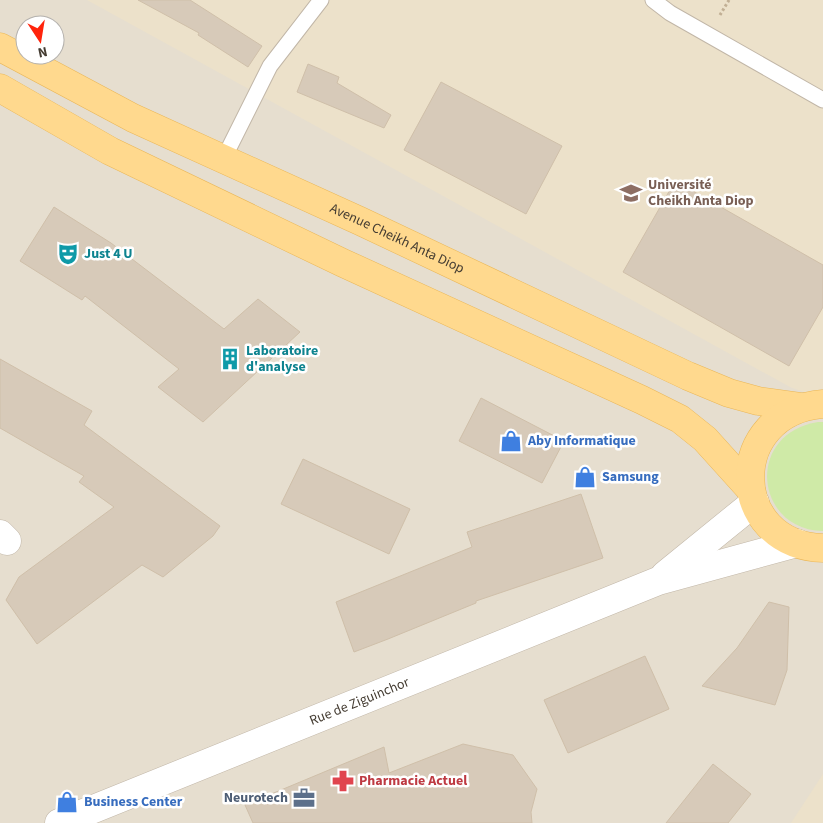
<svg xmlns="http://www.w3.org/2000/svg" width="823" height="823" font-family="'Source Sans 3',sans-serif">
<rect width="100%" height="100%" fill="#f2ece2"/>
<path fill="#e6decf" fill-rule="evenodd" d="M 0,0 L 823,0 L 823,823 L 0,823 ZM 25,25 L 55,25 L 55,55 L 25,55 Z"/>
<g fill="#ece1ca">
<polygon points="87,0 823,0 823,399 790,387"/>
<polygon points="823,774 823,823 791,823"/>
</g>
<path fill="#cfeaa7" d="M 818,422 L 823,422 L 823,531 C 755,530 744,434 818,422 Z"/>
<g fill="#d7cab9" stroke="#cfbfa9">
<polygon points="138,0 190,0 262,46 248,67 198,35 199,33"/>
<polygon points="308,64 339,77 337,83 391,115 384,128 297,92"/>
<polygon points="441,82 562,146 526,214 404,150"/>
<polygon points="675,181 823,265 823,307 789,366 623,272"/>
<polygon points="54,207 111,243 224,329 258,299 300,332 203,422 158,387 179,369 85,296 82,300 20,261"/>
<polygon points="0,359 92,411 84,425 220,526 213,536 163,577 142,565 37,644 6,600 19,577 114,507 79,482 84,476 0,428"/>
<polygon points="481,398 564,441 542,483 459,441"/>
<polygon points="303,459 410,509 389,554 281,504"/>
<polygon points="581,494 603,558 476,601 476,603 388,639 354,652 336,602 472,547 467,532"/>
<polygon points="769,602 789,607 787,670 775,705 702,686 737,648"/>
<polygon points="645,656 669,709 568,753 544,700"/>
<polygon points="463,744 513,755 537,789 531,812 532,823 253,823 245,805 384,747 389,773"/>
<polygon points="713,764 751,794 728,823 666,823"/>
</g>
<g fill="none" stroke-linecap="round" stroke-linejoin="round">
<g stroke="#c1b6a7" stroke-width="17">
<g id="service">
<polyline points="653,0 670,13 823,100"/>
<polyline points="223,160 270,66 321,0"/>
</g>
</g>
<g stroke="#c1b6a7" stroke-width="29">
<g id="minor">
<polyline points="0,534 7,541"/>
<polyline points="665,575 755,502"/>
<path id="s1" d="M 59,823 L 658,581 L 797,543"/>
</g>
</g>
<g stroke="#eab758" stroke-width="29">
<g id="primary">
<path id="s2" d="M 0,47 L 133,118 L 360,221 L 688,376 L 729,393 L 758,401 L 802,407"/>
<polyline points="0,88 110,151 343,263 642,400 680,419 705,439 751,490"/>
<path d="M 823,404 C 725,412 727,545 823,548"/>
</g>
</g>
<polyline stroke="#c1af94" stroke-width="3" stroke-dasharray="2.5 2.5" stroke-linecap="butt" points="720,15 729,0"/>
<use href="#service" stroke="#fff" stroke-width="15"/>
<use href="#minor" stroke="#fff" stroke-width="28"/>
<use href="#primary" stroke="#ffd98e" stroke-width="28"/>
</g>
<defs>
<g id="university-bare" transform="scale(1.725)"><path d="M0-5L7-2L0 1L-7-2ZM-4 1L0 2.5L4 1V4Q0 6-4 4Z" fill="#8d6e63" stroke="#fff" stroke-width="2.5" paint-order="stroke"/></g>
<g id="theatre-bare" transform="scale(1.725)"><path d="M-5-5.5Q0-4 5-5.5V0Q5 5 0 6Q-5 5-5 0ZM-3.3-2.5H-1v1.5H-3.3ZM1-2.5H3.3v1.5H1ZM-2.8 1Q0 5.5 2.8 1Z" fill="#0f9aa8" stroke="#fff" stroke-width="2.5" paint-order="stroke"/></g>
<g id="building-bare" transform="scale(1.725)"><path d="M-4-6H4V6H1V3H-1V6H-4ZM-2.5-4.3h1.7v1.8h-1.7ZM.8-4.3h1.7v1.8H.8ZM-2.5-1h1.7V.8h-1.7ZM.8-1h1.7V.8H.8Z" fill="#0f9aa8" stroke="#fff" stroke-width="2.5" paint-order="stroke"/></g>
<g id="shop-bare" transform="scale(1.725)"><path d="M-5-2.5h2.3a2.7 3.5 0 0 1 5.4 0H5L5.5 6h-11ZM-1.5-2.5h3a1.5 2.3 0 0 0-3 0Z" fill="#3f7fe0" stroke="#fff" stroke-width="2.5" paint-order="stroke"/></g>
<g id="pharmacy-bare" transform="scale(1.725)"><path d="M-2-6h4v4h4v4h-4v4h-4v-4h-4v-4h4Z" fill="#e0444e" stroke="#fff" stroke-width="2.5" paint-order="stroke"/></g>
<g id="office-bare" transform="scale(1.725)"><path d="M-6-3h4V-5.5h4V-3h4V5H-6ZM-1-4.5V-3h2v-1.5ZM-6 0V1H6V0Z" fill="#5c6f8a" stroke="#fff" stroke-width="2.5" paint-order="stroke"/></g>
</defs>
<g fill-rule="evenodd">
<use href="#university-bare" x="631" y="193"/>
<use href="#theatre-bare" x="68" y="254"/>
<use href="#building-bare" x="230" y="359"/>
<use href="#shop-bare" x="511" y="441"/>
<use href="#shop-bare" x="585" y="477"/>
<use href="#pharmacy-bare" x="343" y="781"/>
<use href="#office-bare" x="304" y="798"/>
<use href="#shop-bare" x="67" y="802"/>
</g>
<g text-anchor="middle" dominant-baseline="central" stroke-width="5" stroke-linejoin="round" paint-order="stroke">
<g font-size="14" font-weight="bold" fill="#785e54" stroke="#fff" text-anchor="start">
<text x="648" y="185">Université<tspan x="648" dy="16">Cheikh Anta Diop</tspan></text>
</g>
<g font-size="14" fill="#443c32" stroke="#fff">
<text stroke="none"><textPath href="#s2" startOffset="441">Avenue Cheikh Anta Diop</textPath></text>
<text stroke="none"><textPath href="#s1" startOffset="324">Rue de Ziguinchor</textPath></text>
</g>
<g font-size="14" font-weight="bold" fill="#0d838f" stroke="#fff" text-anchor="start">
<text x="84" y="254">Just 4 U</text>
<text x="246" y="351">Laboratoire<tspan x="246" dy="16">d'analyse</tspan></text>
</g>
<g font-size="14" font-weight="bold" fill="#366cbe" stroke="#fff" text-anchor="start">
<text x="528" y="441">Aby Informatique</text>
<text x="602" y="477">Samsung</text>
<text x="84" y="802">Business Center</text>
</g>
<g font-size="14" font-weight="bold" fill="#be3a42" stroke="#fff" text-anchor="start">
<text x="359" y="781">Pharmacie Actuel</text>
</g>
<g font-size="14" font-weight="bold" fill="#4e5e75" stroke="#fff" text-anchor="end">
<text x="288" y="798">Neurotech</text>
</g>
</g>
<g transform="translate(40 40) rotate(168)"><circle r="24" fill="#ffffff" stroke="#b4b1ad"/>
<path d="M0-4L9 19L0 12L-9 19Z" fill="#ff240c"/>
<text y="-8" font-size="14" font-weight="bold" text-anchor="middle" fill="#443c32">N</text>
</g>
</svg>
